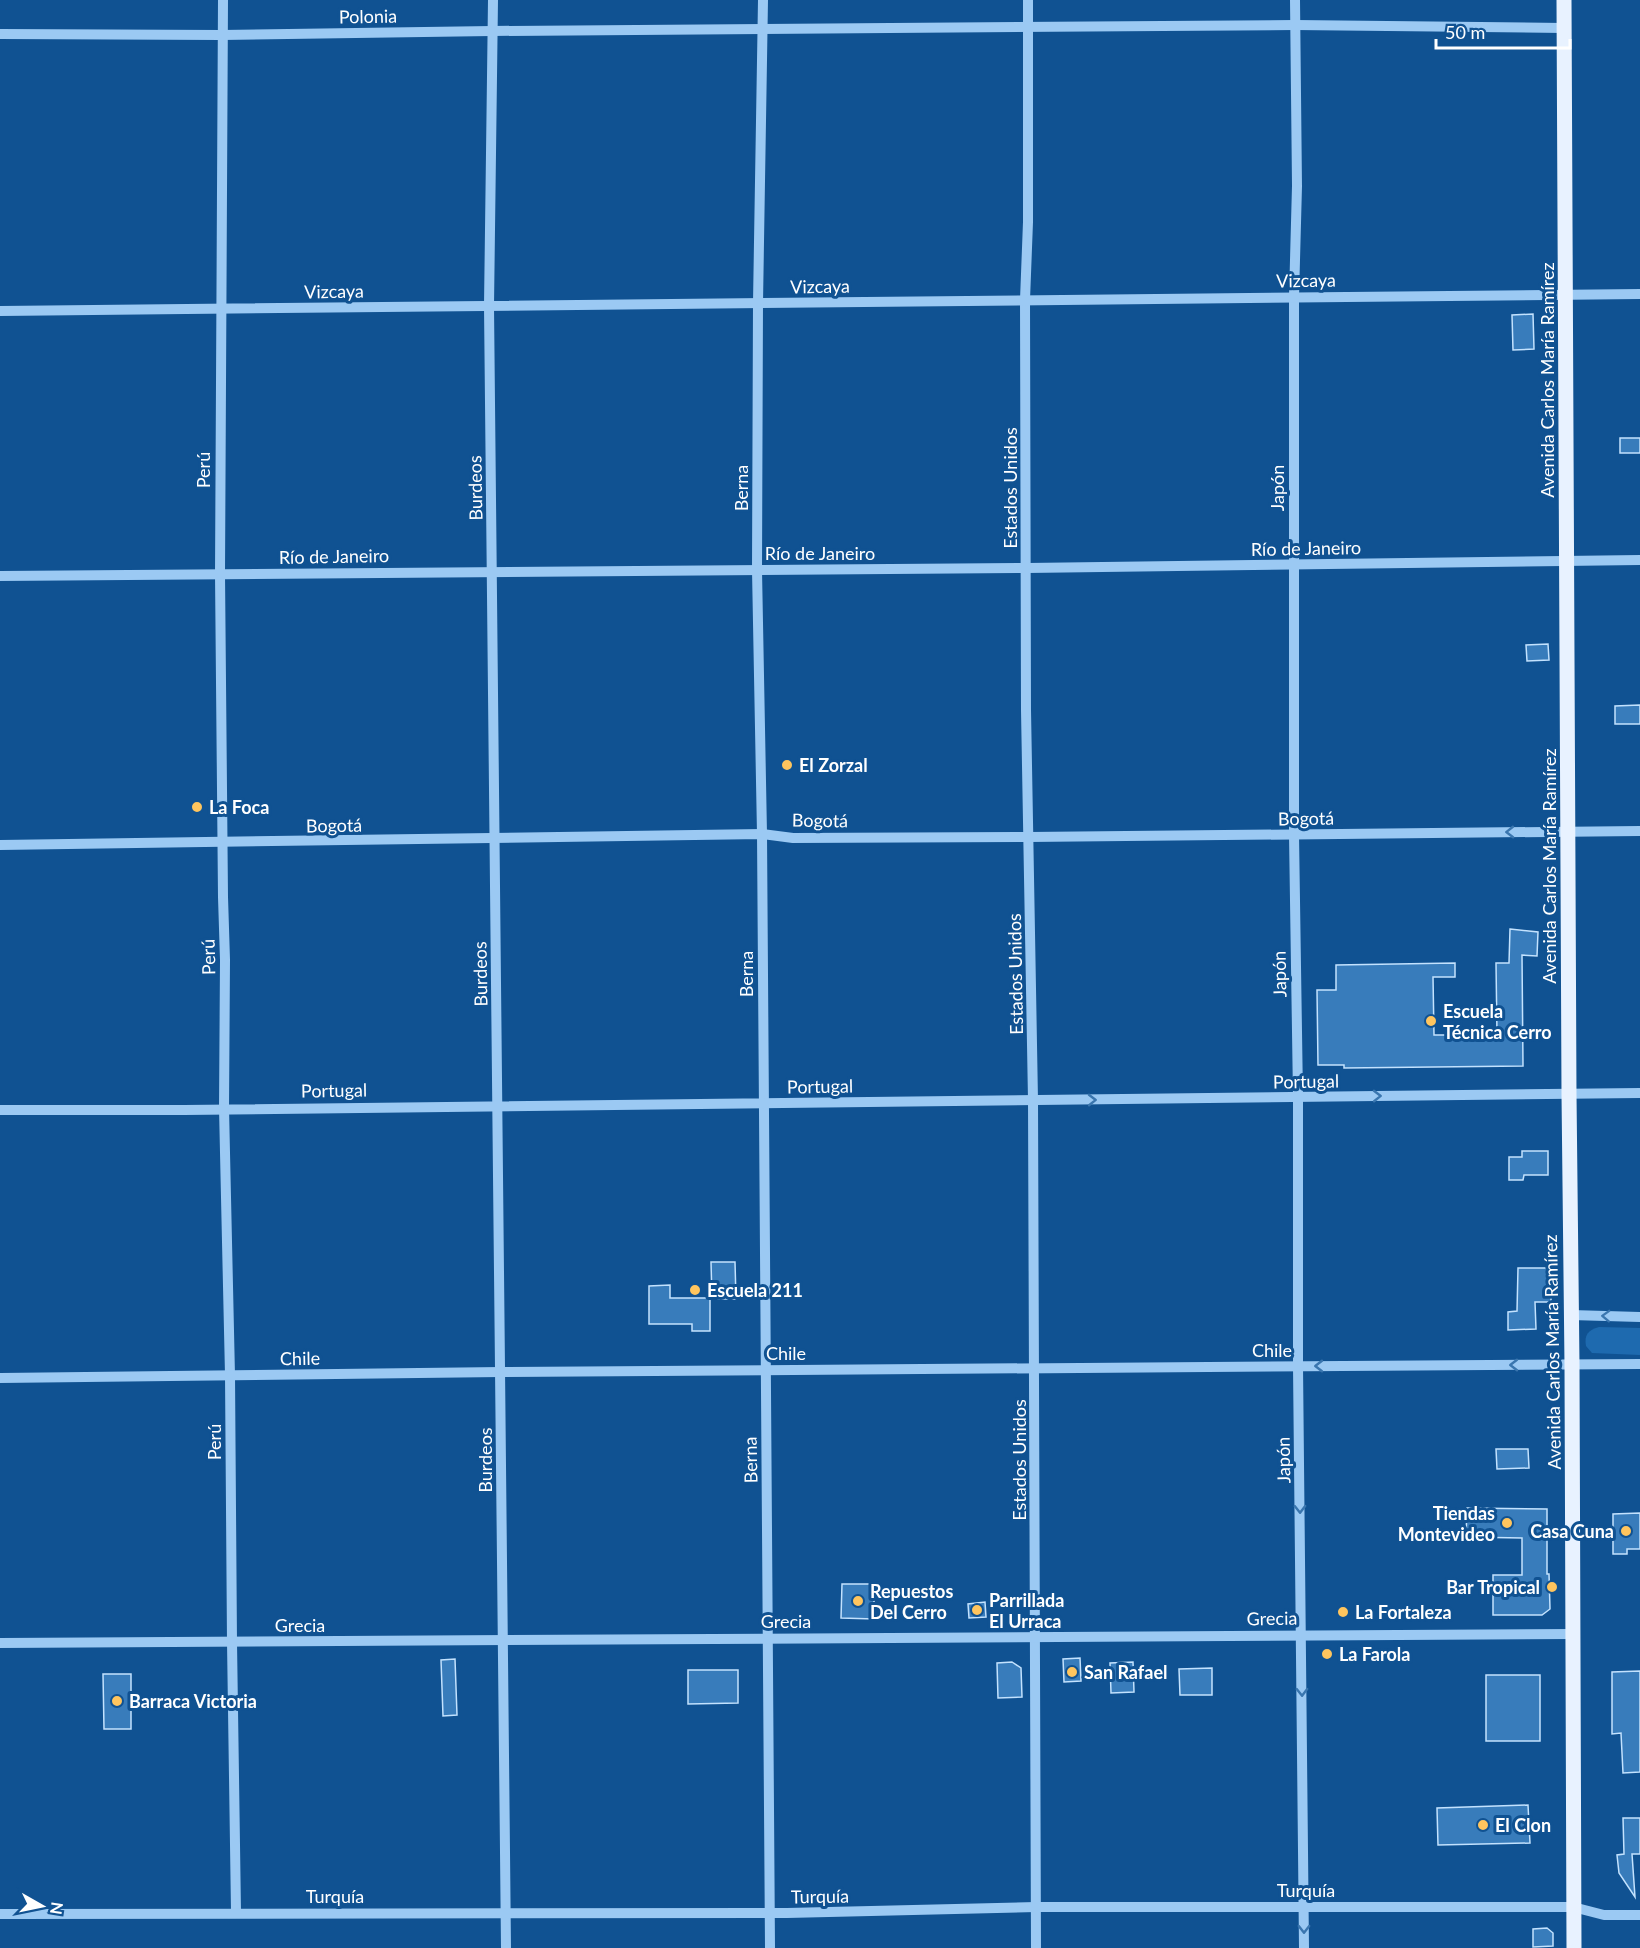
<svg xmlns="http://www.w3.org/2000/svg" width="1640" height="1948" font-family="Lato,sans-serif">
<rect width="100%" height="100%" fill="#105292"/>
<path fill="#1e6aaf" d="M 1599,1327 L 1640,1328 L 1640,1355 L 1592,1353 L 1586,1346 C 1584,1335 1588,1330 1599,1327 Z"/>
<g fill="#387cbb" stroke="#c3e2fe" stroke-width="1.5">
<polygon points="1533,314 1534,349 1513,350 1512,315"/>
<rect x="1620" y="438" width="20" height="15"/>
<polygon points="1548,644 1549,660 1527,661 1526,645"/>
<polygon points="1640,705 1640,724 1615,724 1615,706"/>
<polygon points="1510,929 1538,932 1537,956 1522,955 1523,1066 1344,1068 1344,1065 1318,1065 1317,990 1336,990 1336,965 1455,963 1455,977 1433,977 1434,1035 1497,1035 1496,963 1509,963"/>
<polygon points="1522,1151 1548,1151 1548,1175 1524,1175 1523,1180 1509,1180 1509,1157 1522,1157"/>
<polygon points="711,1262 735,1262 736,1299 712,1299"/>
<polygon points="1518,1268 1551,1268 1551,1302 1535,1302 1536,1329 1508,1330 1508,1312 1517,1311"/>
<polygon points="670,1285 670,1298 710,1298 710,1331 692,1331 692,1324 649,1324 649,1286"/>
<polygon points="1496,1449 1528,1449 1529,1468 1497,1469"/>
<polygon points="1467,1508 1547,1509 1547,1574 1549,1574 1550,1609 1542,1615 1493,1615 1493,1575 1522,1575 1522,1538 1466,1537"/>
<polygon points="1640,1513 1640,1549 1627,1549 1627,1554 1613,1554 1613,1514"/>
<polygon points="842,1584 874,1584 874,1619 841,1618"/>
<polygon points="985,1602 986,1617 969,1618 968,1604"/>
<polygon points="1080,1658 1081,1681 1064,1682 1063,1659"/>
<polygon points="455,1659 457,1715 443,1716 441,1660"/>
<polygon points="1012,1662 1021,1668 1022,1697 998,1698 997,1663"/>
<polygon points="1133,1662 1134,1692 1111,1693 1110,1663"/>
<polygon points="1212,1668 1212,1695 1180,1695 1179,1669"/>
<polygon points="688,1670 738,1670 738,1703 688,1704"/>
<polygon points="1640,1671 1640,1772 1623,1773 1621,1733 1612,1734 1612,1672"/>
<polygon points="103,1674 131,1674 131,1729 104,1729"/>
<rect x="1486" y="1675" width="54" height="66"/>
<polygon points="1528,1805 1530,1843 1438,1845 1437,1808"/>
<polygon points="1623,1818 1640,1818 1640,1854 1632,1854 1635,1897 1619,1873 1617,1855 1624,1854"/>
<polygon points="1547,1928 1553,1933 1553,1946 1533,1947 1533,1929"/>
</g>
<g fill="none" stroke-linecap="round" stroke-linejoin="round">
<g stroke="#9bc9f3" stroke-width="10">
<polyline points="223,0 220,574 223,897 225,960 224,1108 230,1375 232,1642 236,1912"/>
<polyline points="493,0 489,306 506,1948"/>
<polyline points="763,0 758,303 757,570 762,834 770,1948"/>
<polyline points="1028,0 1028,222 1025,300 1026,710 1033,1100 1036,1948"/>
<polyline points="1295,0 1297,186 1294,297 1294,835 1298,1097 1298,1366 1304,1948"/>
<polyline points="0,34 222,35 492,31 1295,25 1564,28"/>
<polyline points="0,311 1640,294"/>
<polyline points="0,576 1027,568 1640,560"/>
<polyline points="0,845 762,834 793,838 1029,837 1640,831"/>
<polyline points="0,1110 184,1110 1640,1093"/>
<polyline points="1571,1315 1640,1317"/>
<polyline points="0,1378 501,1372 1640,1364"/>
<polyline points="0,1643 1573,1634"/>
<polyline points="0,1914 787,1913 1036,1907 1573,1907 1604,1915 1640,1915"/>
</g>
<polyline stroke="#e8f2ff" stroke-width="15" points="1564,0 1569,1094 1572,1365 1574,1948"/>
</g>
<defs><path id="oneway-chevron" d="M-2-3.5L2.5 0L-2 3.5" fill="none" stroke-width="1.6" stroke-linecap="round" stroke-linejoin="round" transform="scale(1.5)"/></defs>
<g stroke="#3a76af">
<use href="#oneway-chevron" transform="translate(1510 832) rotate(179)"/>
<use href="#oneway-chevron" transform="translate(1377 1096) rotate(-1)"/>
<use href="#oneway-chevron" transform="translate(1092 1100) rotate(-1)"/>
<use href="#oneway-chevron" transform="translate(1606 1316) rotate(-178)"/>
<use href="#oneway-chevron" transform="translate(1514 1365) rotate(180)"/>
<use href="#oneway-chevron" transform="translate(1319 1366) rotate(180)"/>
<use href="#oneway-chevron" transform="translate(1300 1509) rotate(89)"/>
<use href="#oneway-chevron" transform="translate(1302 1692) rotate(89)"/>
<use href="#oneway-chevron" transform="translate(1304 1929) rotate(90)"/>
</g>
<g fill="#ffc55e" stroke="#105292" stroke-width="2">
<circle cx="787" cy="765" r="6"/>
<circle cx="197" cy="807" r="6"/>
<circle cx="1431" cy="1021" r="6"/>
<circle cx="695" cy="1290" r="6"/>
<circle cx="1507" cy="1523" r="6"/>
<circle cx="1626" cy="1531" r="6"/>
<circle cx="1552" cy="1587" r="6"/>
<circle cx="858" cy="1601" r="6"/>
<circle cx="977" cy="1610" r="6"/>
<circle cx="1343" cy="1612" r="6"/>
<circle cx="1327" cy="1654" r="6"/>
<circle cx="1072" cy="1672" r="6"/>
<circle cx="117" cy="1701" r="6"/>
<circle cx="1483" cy="1825" r="6"/>
</g>
<g text-anchor="middle" dominant-baseline="central" stroke-width="6" stroke-linejoin="round" paint-order="stroke">
<g font-size="18" fill="#fff" stroke="#105292">
<text transform="translate(368 16) rotate(-1)">Polonia</text>
<text transform="translate(1306 280) rotate(-1)">Vizcaya</text>
<text transform="translate(820 286) rotate(-1)">Vizcaya</text>
<text transform="translate(334 291) rotate(-1)">Vizcaya</text>
<text transform="translate(1547 380) rotate(-90)">Avenida Carlos María Ramírez</text>
<text transform="translate(203 470) rotate(-90)">Perú</text>
<text transform="translate(475 488) rotate(-91)">Burdeos</text>
<text transform="translate(741 488) rotate(-90)">Berna</text>
<text transform="translate(1010 488) rotate(-90)">Estados Unidos</text>
<text transform="translate(1277 488) rotate(-90)">Japón</text>
<text transform="translate(1306 548) rotate(-1)">Río de Janeiro</text>
<text x="820" y="553">Río de Janeiro</text>
<text transform="translate(334 556) rotate(-1)">Río de Janeiro</text>
<text transform="translate(1306 818) rotate(-1)">Bogotá</text>
<text transform="translate(820 820) rotate(1)">Bogotá</text>
<text transform="translate(334 825) rotate(-1)">Bogotá</text>
<text transform="translate(1549 866) rotate(-90)">Avenida Carlos María Ramírez</text>
<text transform="translate(208 957) rotate(-91)">Perú</text>
<text transform="translate(480 974) rotate(-91)">Burdeos</text>
<text transform="translate(746 974) rotate(-90)">Berna</text>
<text transform="translate(1015 974) rotate(-91)">Estados Unidos</text>
<text transform="translate(1279 974) rotate(-91)">Japón</text>
<text transform="translate(1306 1081) rotate(-1)">Portugal</text>
<text transform="translate(820 1086) rotate(-1)">Portugal</text>
<text transform="translate(334 1090) rotate(-1)">Portugal</text>
<text x="1272" y="1350">Chile</text>
<text transform="translate(1552 1352) rotate(-91)">Avenida Carlos María Ramírez</text>
<text x="786" y="1353">Chile</text>
<text transform="translate(300 1358) rotate(-1)">Chile</text>
<text transform="translate(214 1442) rotate(-90)">Perú</text>
<text transform="translate(485 1460) rotate(-90)">Burdeos</text>
<text transform="translate(750 1460) rotate(-91)">Berna</text>
<text transform="translate(1019 1460) rotate(-90)">Estados Unidos</text>
<text transform="translate(1283 1460) rotate(-91)">Japón</text>
<text transform="translate(1272 1618) rotate(-1)">Grecia</text>
<text x="786" y="1621">Grecia</text>
<text x="300" y="1625">Grecia</text>
<text x="1306" y="1890">Turquía</text>
<text x="335" y="1896">Turquía</text>
<text transform="translate(820 1896) rotate(-1)">Turquía</text>
</g>
<g font-size="18" font-weight="bold" fill="#fff" stroke="#105292" text-anchor="start">
<text x="799" y="765">El Zorzal</text>
<text x="209" y="807">La Foca</text>
<text x="1443" y="1011">Escuela<tspan x="1443" dy="21">Técnica Cerro</tspan></text>
<text x="707" y="1290">Escuela 211</text>
<text x="1495" y="1513" text-anchor="end">Tiendas<tspan x="1495" dy="21">Montevideo</tspan></text>
<text x="1614" y="1531" text-anchor="end">Casa Cuna</text>
<text x="1540" y="1587" text-anchor="end">Bar Tropical</text>
<text x="870" y="1591">Repuestos<tspan x="870" dy="21">Del Cerro</tspan></text>
<text x="989" y="1600">Parrillada<tspan x="989" dy="21">El Urraca</tspan></text>
<text x="1355" y="1612">La Fortaleza</text>
<text x="1339" y="1654">La Farola</text>
<text x="1084" y="1672">San Rafael</text>
<text x="129" y="1701">Barraca Victoria</text>
<text x="1495" y="1825">El Clon</text>
</g>
</g>
<g transform="translate(42 1906) rotate(99)" stroke="#105292" stroke-width="4.5" paint-order="stroke">
<path d="M0-4.5L10 22L0 15L-10 22Z" fill="#ffffff"/>
<text y="-9" font-size="16" font-weight="bold" text-anchor="middle" fill="#ffffff">N</text>
</g>
<path d="M1436 39v9h134v-9" fill="none" stroke="#ffffff" stroke-width="3"/>
<text x="1445" y="39" font-size="18" fill="#ffffff" stroke="#105292" stroke-width="4.5" paint-order="stroke">50 m</text>
</svg>
